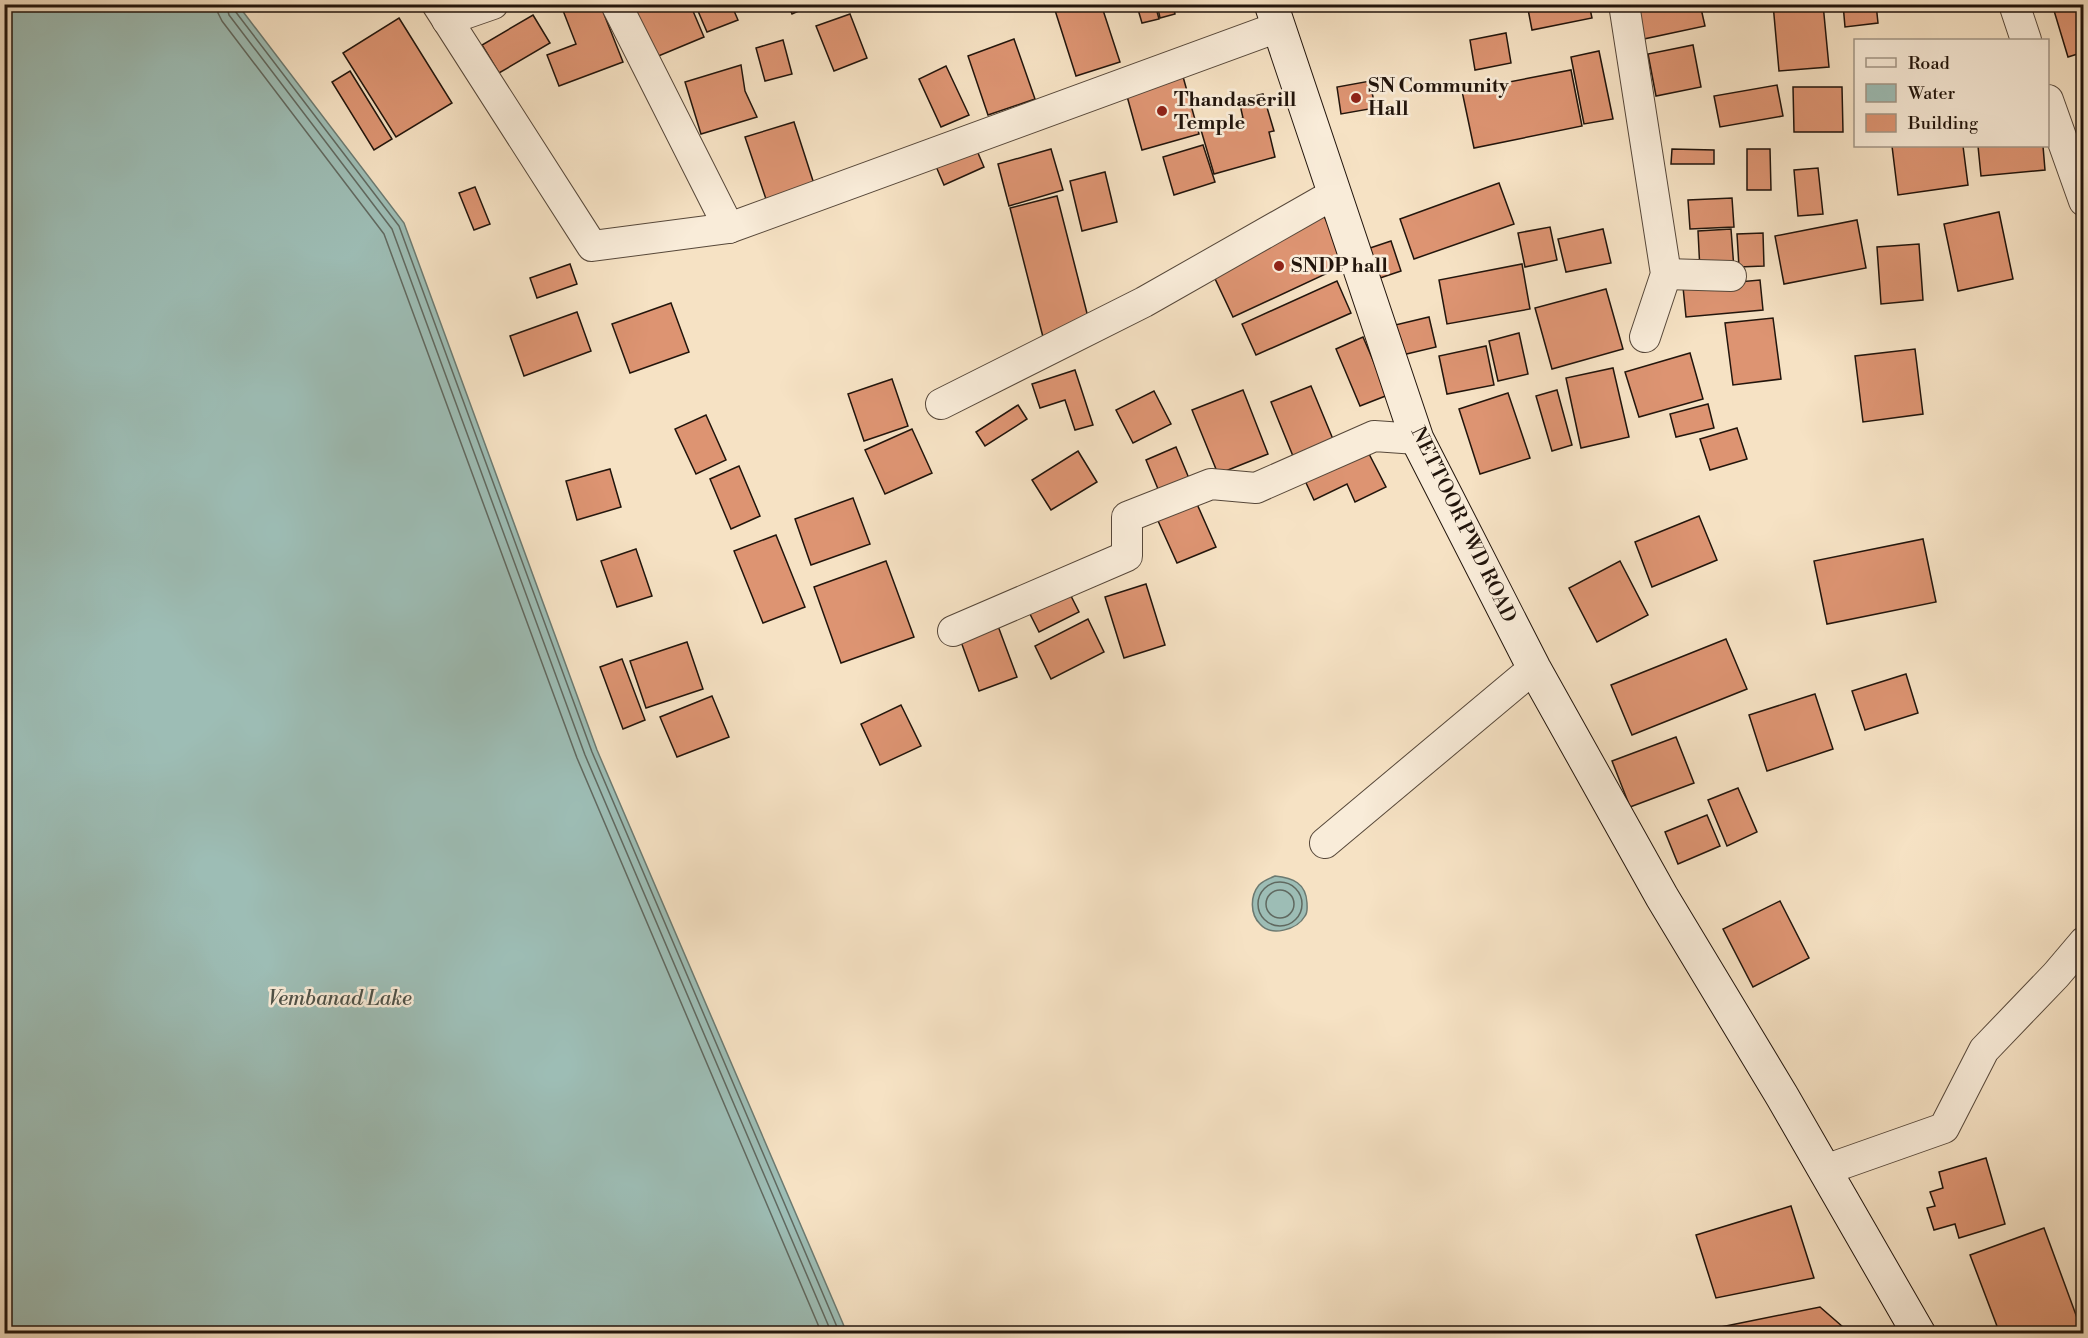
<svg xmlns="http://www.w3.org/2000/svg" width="2088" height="1338" font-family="'Libre Bodoni',serif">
<rect width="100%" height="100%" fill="#f6e2c4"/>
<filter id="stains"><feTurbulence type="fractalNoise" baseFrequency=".00333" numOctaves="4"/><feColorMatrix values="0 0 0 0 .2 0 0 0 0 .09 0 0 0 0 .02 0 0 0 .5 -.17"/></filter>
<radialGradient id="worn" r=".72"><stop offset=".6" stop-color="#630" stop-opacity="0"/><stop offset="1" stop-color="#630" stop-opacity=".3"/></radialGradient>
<g fill="#9dbdb5" stroke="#6c7a71" stroke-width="1.5">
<polygon points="5,4 238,5 404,223 597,750 847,1333 5,1333"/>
<path d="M 1275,876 C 1293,878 1306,883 1307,903 C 1307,908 1308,912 1305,916 C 1297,930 1271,937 1260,924 C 1250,914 1250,896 1259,885 C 1263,881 1270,878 1275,876 Z"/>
</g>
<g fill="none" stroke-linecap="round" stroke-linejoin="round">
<g stroke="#606960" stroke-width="1.5">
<polyline points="217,4 218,13 222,21 384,234 577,758 822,1334"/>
<polyline points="226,4 229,15 392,229 585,755 832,1334"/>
<polyline points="234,4 235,11 399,226 592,752 840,1334"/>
<circle cx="1280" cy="904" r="22"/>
<circle cx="1280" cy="904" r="14"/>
</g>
</g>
<g fill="#dd9472" stroke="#22150c" stroke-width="1.5">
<polygon points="571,4 600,4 623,62 559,86 547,55 576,44 562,8"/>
<polygon points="633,4 690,4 704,37 656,57"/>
<polygon points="695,4 731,4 738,20 707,32"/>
<polygon points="788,4 814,4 792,14"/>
<polygon points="1053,4 1101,4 1120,62 1076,76"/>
<polygon points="1141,4 1155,4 1159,19 1142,23 1137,6"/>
<polygon points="1157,4 1173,4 1175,14 1160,18"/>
<polygon points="1527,4 1589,4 1592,18 1532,30"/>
<polygon points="1631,4 1700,4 1705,26 1639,40"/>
<polygon points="1773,4 1823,4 1829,67 1779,71"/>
<polygon points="1843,4 1876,4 1878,23 1845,27"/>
<polygon points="2052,4 2084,4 2084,52 2068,57"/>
<polygon points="850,14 867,58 834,71 816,26"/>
<polygon points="533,15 550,43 499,73 482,45"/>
<polygon points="399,18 452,103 396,137 343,53"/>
<polygon points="1506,33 1511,63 1475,70 1470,40"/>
<polygon points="1014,39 1035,99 988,115 968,56"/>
<polygon points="783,40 792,74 765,81 756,48"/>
<polygon points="1693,45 1701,87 1656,96 1648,54"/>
<polygon points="1599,51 1613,119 1584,124 1571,57"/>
<polygon points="741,65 745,91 757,117 701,134 685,82"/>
<polygon points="946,66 969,115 941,127 919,79"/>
<polygon points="1571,70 1582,126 1474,148 1462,91"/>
<polygon points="350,71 392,139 374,150 332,82"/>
<polygon points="1182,73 1199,134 1142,150 1125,89"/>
<polygon points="1370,81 1375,108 1341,114 1337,87"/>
<polygon points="1777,85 1783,116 1720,127 1714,96"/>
<polygon points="1793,87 1842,87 1843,132 1794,132"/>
<polygon points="1263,94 1274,131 1269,132 1275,157 1214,174 1201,130 1243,118 1239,100"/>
<polygon points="794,122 815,187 767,202 745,137"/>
<polygon points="2084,126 2084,149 2077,128"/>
<polygon points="1203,145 1215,182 1174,195 1163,157"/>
<polygon points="975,146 984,167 944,185 935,164"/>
<polygon points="1892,146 1963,146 1968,185 1898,195"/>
<polygon points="1978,146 2043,146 2045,170 1981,176"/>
<polygon points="1051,149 1063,190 1009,206 998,164"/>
<polygon points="1672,149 1714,150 1714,164 1671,164"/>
<polygon points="1747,149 1770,149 1771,190 1747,190"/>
<polygon points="1818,168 1823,214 1798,216 1794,170"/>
<polygon points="1105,172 1117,222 1082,231 1070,181"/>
<polygon points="1499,183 1514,224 1414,259 1400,219"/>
<polygon points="475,187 490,224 474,230 459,193"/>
<polygon points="1057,196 1090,325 1043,337 1010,208"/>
<polygon points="1732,198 1734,227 1690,229 1688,200"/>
<polygon points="1999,212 2013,279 1958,291 1944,224"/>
<polygon points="1324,216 1347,264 1233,317 1210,268"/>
<polygon points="1857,220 1866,268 1784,284 1775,236"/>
<polygon points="1550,227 1557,260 1525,267 1518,233"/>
<polygon points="1603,229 1611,263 1566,272 1558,239"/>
<polygon points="1731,229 1734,269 1700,271 1698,231"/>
<polygon points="1763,233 1764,266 1739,267 1737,234"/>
<polygon points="1391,241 1401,271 1380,278 1370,248"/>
<polygon points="1919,244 1923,300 1881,304 1877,247"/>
<polygon points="570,264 577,284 537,298 530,278"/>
<polygon points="1522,264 1530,309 1447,324 1439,280"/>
<polygon points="1760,280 1763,310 1686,317 1683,287"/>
<polygon points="1337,281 1351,313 1256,355 1242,324"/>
<polygon points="1606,289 1623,349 1552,369 1535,308"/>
<polygon points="671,303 689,352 630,373 612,324"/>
<polygon points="577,312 591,351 524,376 510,336"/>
<polygon points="1429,317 1436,347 1398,356 1391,326"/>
<polygon points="1773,318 1781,379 1733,385 1725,323"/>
<polygon points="1519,333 1528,374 1498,381 1489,341"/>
<polygon points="1363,337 1388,395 1360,406 1336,349"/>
<polygon points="1486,346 1494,385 1447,394 1439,356"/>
<polygon points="1915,349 1923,414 1863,422 1855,356"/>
<polygon points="1690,353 1703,399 1639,417 1625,372"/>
<polygon points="1613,368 1629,437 1581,448 1566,378"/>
<polygon points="1075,370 1093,425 1075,430 1065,400 1040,408 1032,384"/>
<polygon points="892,379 908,426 864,441 848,394"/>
<polygon points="1311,386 1335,444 1295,461 1271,402"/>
<polygon points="1243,390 1268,454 1218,474 1192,410"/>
<polygon points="1557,390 1572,445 1552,451 1536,396"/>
<polygon points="1154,391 1171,424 1133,443 1116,410"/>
<polygon points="1508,393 1530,458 1480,474 1459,409"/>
<polygon points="1708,404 1714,428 1676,437 1670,414"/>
<polygon points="1018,405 1027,419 985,446 976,432"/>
<polygon points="706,415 726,460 696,474 675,429"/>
<polygon points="1737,428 1747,459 1710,470 1700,439"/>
<polygon points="912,429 932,473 885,494 865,450"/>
<polygon points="1176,447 1193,488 1163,501 1146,460"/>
<polygon points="1367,450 1386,487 1355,502 1347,484 1314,500 1301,472"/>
<polygon points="1078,451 1097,482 1051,510 1032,480"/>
<polygon points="739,466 760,516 731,529 710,479"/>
<polygon points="610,469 621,507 577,520 566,481"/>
<polygon points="1193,495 1216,547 1177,563 1154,512"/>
<polygon points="853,498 870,544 811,565 795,519"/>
<polygon points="1699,516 1717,560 1652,587 1635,542"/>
<polygon points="776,535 805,607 763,623 734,551"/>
<polygon points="1923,539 1936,602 1827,624 1814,561"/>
<polygon points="636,549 652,596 617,607 601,561"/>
<polygon points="886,561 914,637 841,663 814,587"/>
<polygon points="1620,561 1648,615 1597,642 1569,588"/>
<polygon points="1146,584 1165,645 1124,658 1105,597"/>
<polygon points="1066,586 1079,612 1039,632 1026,606"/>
<polygon points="1088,619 1104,652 1051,679 1035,646"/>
<polygon points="998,626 1017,677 979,691 960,639"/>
<polygon points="1726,639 1747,689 1632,735 1611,685"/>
<polygon points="687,642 703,689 646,708 630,661"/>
<polygon points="622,659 645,720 623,729 600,667"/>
<polygon points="1906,674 1918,713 1865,730 1852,691"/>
<polygon points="1815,694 1833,749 1767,771 1749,715"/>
<polygon points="712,696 729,737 677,757 660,717"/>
<polygon points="901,705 921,746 880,765 861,724"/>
<polygon points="1676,737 1694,783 1630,807 1612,761"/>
<polygon points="1738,788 1757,832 1727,846 1708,800"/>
<polygon points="1707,815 1720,846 1678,864 1665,832"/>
<polygon points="1780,901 1809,958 1753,987 1723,929"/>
<polygon points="2084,1072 2084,1097 2083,1097 2077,1074"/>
<polygon points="1986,1158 2005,1224 1959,1238 1955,1224 1934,1230 1927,1208 1935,1206 1930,1192 1943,1188 1939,1172"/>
<polygon points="1791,1206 1814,1278 1716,1298 1696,1235"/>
<polygon points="2044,1228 2083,1334 2000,1334 1970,1255"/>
<polygon points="1820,1307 1851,1334 1700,1334 1711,1329"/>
</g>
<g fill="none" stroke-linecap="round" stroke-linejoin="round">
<g stroke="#57483a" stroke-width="32">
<g id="street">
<polyline points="437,4 592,246 729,228 1278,27"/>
<polyline points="616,4 729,228"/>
<polyline points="1624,4 1666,274 1645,337"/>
<polyline points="2014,4 2026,40"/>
<polyline points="447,20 493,4"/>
<polyline points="2048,100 2084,201"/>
<polyline points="1666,274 1731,276"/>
<polyline points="941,404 1144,302 1334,194"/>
<polyline points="953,631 1127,556 1127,517 1211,484 1256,488 1374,436 1417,439"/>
<polyline points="1325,843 1534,668"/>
<polyline points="1825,1170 1944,1128 1984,1050 2056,975 2084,942"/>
</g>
</g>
<g stroke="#22150c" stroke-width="35">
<polyline id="secondary" points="1271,4 1417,439 1534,668 1662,897 1782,1096 1919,1334"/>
</g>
<use href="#street" stroke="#f9ecd9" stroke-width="30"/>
<use href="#secondary" stroke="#f9ecd9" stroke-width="33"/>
</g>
<g fill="#8f2418" stroke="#f9ecd9" stroke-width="2">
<circle cx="1356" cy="98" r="6"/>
<circle cx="1162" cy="111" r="6"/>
<circle cx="1279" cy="266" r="6"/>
</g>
<g text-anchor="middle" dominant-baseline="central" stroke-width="5" stroke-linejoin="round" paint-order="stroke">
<g font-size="20" font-weight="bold" fill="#22150c" stroke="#f9ecd9" text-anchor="start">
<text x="1368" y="86">SN Community<tspan x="1368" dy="23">Hall</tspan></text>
<text x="1174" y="100">Thandaserill<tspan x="1174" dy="23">Temple</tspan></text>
<text x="1291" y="266">SNDP hall</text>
</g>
<g font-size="20" fill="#22150c" stroke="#f9ecd9">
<text transform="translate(1463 525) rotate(64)">NETTOOR PWD ROAD</text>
</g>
<g font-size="21" font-style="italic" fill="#4d5047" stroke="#f9ecd9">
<text x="340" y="999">Vembanad Lake</text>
</g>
</g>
<rect width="2088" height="1338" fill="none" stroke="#f6e2c4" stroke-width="24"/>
<rect x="6" y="6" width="2076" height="1326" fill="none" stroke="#22150c" stroke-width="3"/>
<rect x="12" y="12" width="2064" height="1314" fill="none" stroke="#22150c" stroke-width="1.5"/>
<rect x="1854" y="39" width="195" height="108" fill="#f9ecd9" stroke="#a39687" stroke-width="1.5"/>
<rect x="1866" y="58" width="30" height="9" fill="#f9ecd9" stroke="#a39687" stroke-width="1.5"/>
<text x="1908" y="69" font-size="18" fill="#22150c">Road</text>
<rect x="1866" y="84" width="30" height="18" fill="#9dbdb5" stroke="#a39687" stroke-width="1.5"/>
<text x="1908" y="99" font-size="18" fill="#22150c">Water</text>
<rect x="1866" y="114" width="30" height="18" fill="#dd9472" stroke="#a39687" stroke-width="1.5"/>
<text x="1908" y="129" font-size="18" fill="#22150c">Building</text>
<rect width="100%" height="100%" filter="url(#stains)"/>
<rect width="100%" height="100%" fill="url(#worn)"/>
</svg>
